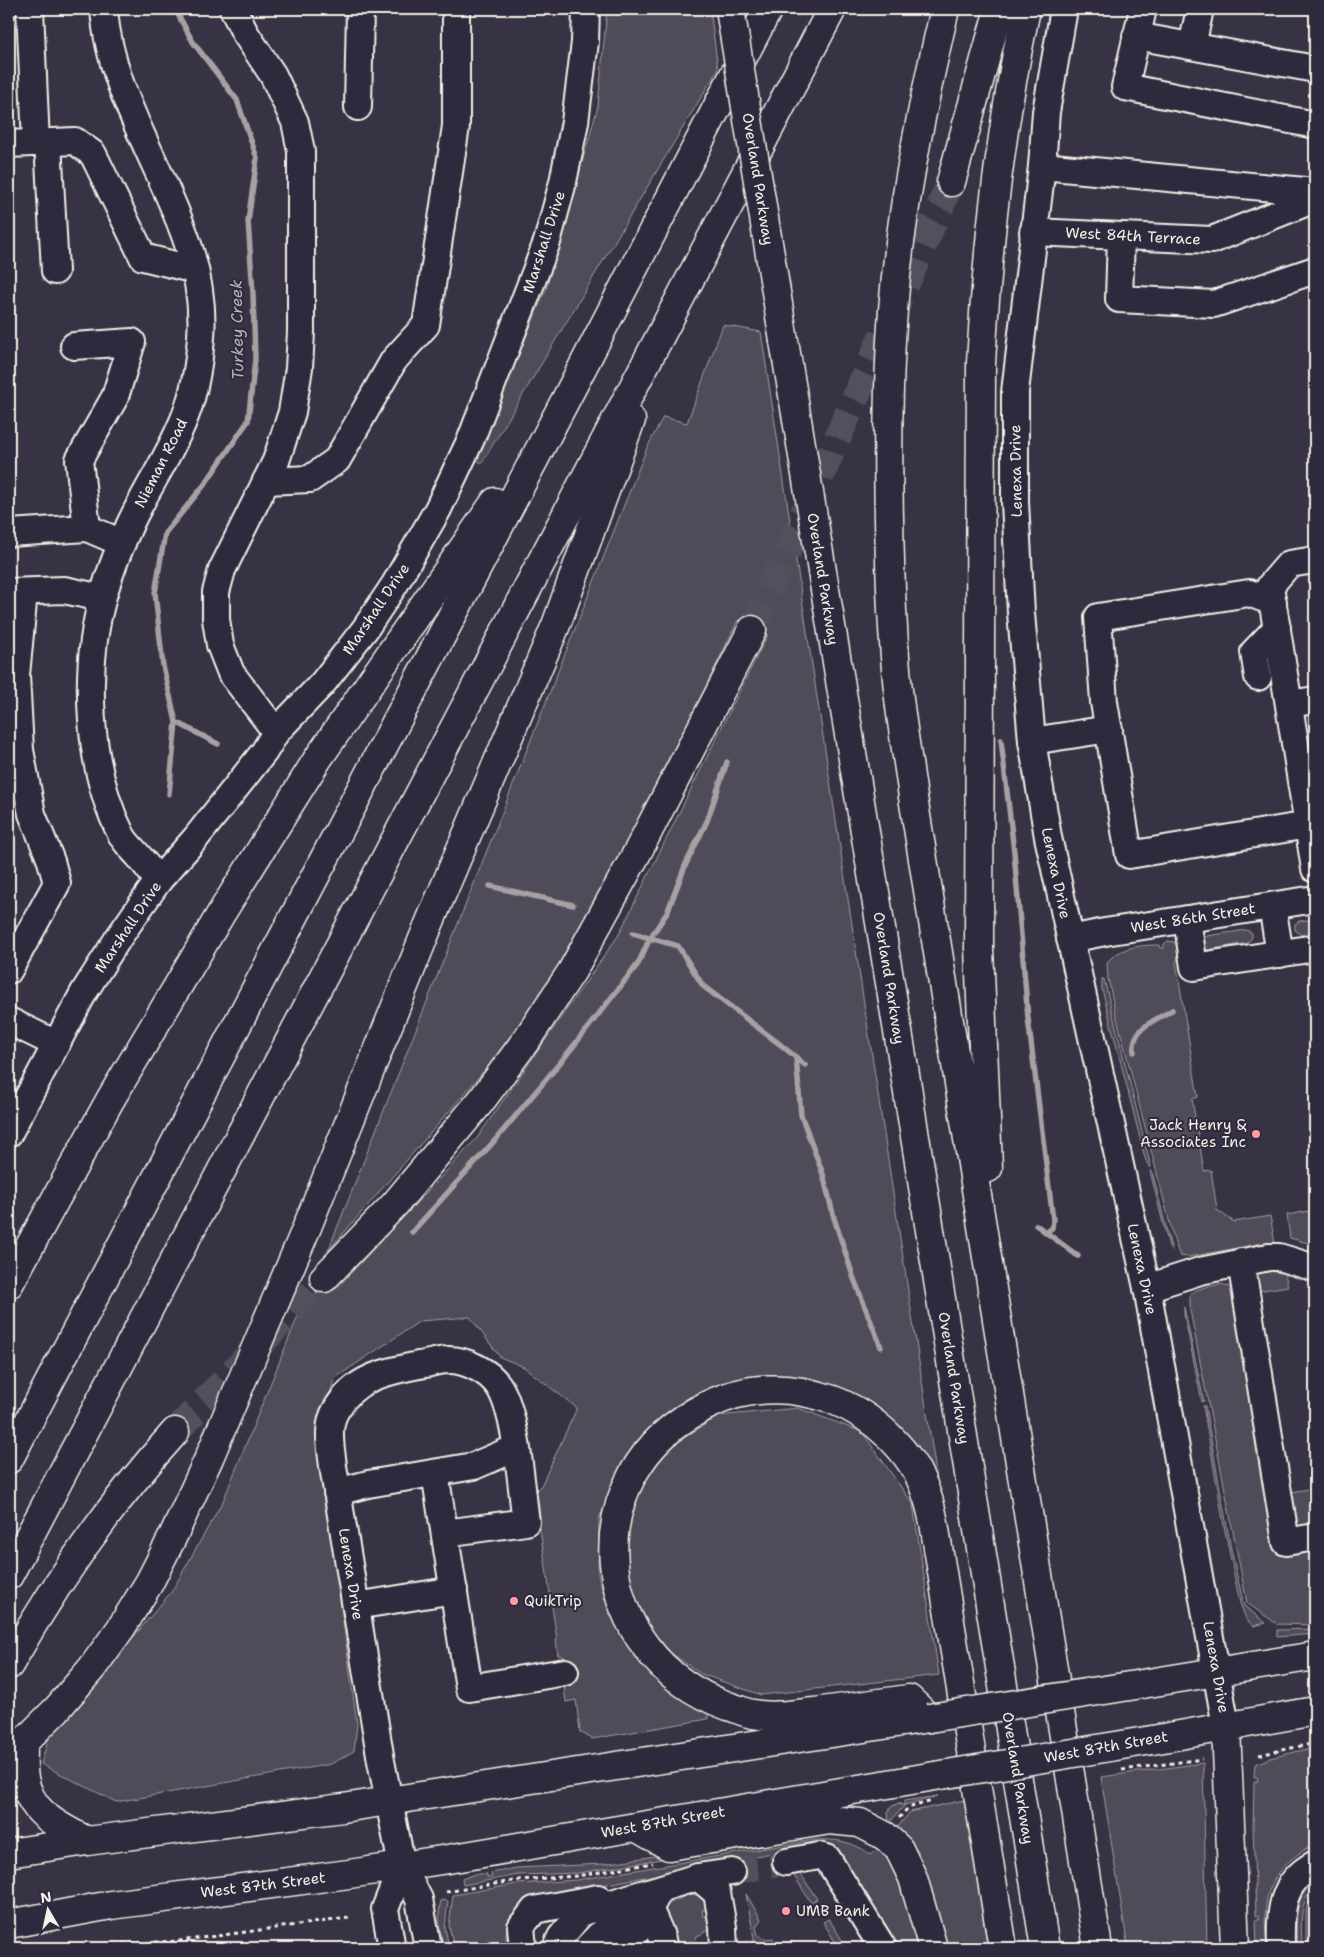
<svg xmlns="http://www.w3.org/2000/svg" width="1324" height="1957" font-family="'Shantell Sans',sans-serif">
<rect width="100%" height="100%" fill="#373244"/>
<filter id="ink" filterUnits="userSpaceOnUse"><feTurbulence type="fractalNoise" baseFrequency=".02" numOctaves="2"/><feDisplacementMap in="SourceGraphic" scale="10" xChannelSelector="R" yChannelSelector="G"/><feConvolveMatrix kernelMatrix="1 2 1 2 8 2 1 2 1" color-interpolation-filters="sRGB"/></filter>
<g filter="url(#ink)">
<g fill="#504b59" stroke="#a29ea0">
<polygon points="607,9 710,9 718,69 482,463 475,459 546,289 598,106"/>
<polygon points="723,325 761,332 937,1479 897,1430 854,1393 795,1379 746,1379 689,1397 650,1430 622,1474 599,1518 598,1574 608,1611 634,1655 674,1693 708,1711 708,1719 592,1739 580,1732 576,1700 566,1702 564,1689 567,1686 563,1656 558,1655 556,1640 557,1639 534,1491 541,1486 577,1408 524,1367 500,1357 470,1317 420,1321 335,1378 317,1431 357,1724 354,1751 331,1764 116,1802 41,1764 49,1737 172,1591 223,1501 306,1296 336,1289 477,1138 618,936 768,634 738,620 615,875 517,1033 328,1251 646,450 663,417 687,423"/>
<polygon points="1315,919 1315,932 1301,935 1295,930 1295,924 1299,921"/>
<polygon points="1246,930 1252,933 1252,938 1247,943 1207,950 1204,948 1203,939 1207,936"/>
<path d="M 1168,941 L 1174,942 L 1179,949 L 1179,957 L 1176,962 L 1198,1097 L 1192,1099 L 1204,1171 L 1211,1170 L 1217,1210 L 1234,1222 L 1270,1216 L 1275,1243 L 1263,1243 L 1189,1257 L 1180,1256 L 1175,1243 L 1115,1011 L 1108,979 L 1107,962 C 1120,947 1140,945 1159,945 L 1160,948 L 1164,948 L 1164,944 Z"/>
<polygon points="1102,979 1104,979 1151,1167 1149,1167 1145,1158 1102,989"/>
<polygon points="1150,1171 1152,1171 1172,1251 1169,1247"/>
<polygon points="1315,1210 1315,1245 1290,1238 1287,1215"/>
<polygon points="1267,1270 1285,1274 1288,1286 1258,1291 1255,1275"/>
<path d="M 1222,1284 L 1233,1289 L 1277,1554 L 1315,1548 L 1315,1625 L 1277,1624 L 1247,1603 L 1190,1310 L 1190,1294 C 1199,1287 1211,1286 1222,1284 Z"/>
<polygon points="1184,1307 1204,1401 1202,1402 1184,1314"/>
<polygon points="1203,1406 1205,1406 1231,1549 1244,1606 1266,1623 1253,1626 1246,1619 1240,1603 1225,1531"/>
<polygon points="798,1408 862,1432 913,1504 939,1675 761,1695 701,1674 658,1644 626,1578 628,1518 658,1455 718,1416"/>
<polygon points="1315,1488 1315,1527 1295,1528 1291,1492"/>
<polygon points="1315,1629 1315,1634 1277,1637 1277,1630"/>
<path d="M 1315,1747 L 1315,1845 C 1291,1854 1268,1879 1266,1905 C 1264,1919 1266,1934 1267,1948 L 1257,1948 L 1256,1920 L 1259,1920 L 1259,1916 L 1256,1916 L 1253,1826 L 1254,1782 L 1258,1781 L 1257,1777 L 1254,1777 L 1255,1764 L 1270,1758 Z"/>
<polygon points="1203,1763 1207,1948 1128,1948 1101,1777"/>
<polygon points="938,1796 905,1805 889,1823 888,1812 891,1807 900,1802 900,1805 904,1805 904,1801"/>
<polygon points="964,1800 988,1948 942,1948 896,1829 910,1812"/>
<path d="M 814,1840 C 836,1839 853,1841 871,1855 L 879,1848 L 882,1851 L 898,1876 L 918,1948 L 895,1948 L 838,1855 L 793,1849 L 539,1897 C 516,1909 502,1920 507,1948 L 454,1948 L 449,1926 L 453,1895 L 517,1884 L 577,1880 Z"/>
<polygon points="681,1852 685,1855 579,1873 519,1875 463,1885 462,1879 475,1874 487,1874 487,1877 492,1877 491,1873 516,1868 603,1864"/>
<polygon points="800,1873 817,1899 811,1903 793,1874"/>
<path d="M 1315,1879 L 1315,1886 C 1297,1905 1302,1924 1302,1948 L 1297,1948 C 1296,1921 1293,1898 1315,1879 Z"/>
<polygon points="1315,1892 1315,1948 1306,1948 1306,1908"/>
<polygon points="690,1894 700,1895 705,1901 706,1910 702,1910 703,1916 707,1916 711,1929 697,1936 693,1948 674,1948 661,1912 666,1905"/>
<polygon points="746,1894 761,1919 756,1927 758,1935 765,1939 773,1938 779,1948 754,1948 754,1938"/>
<path d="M 441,1900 L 448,1901 L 445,1927 L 449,1948 L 444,1948 C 440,1932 437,1917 441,1900 Z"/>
<polygon points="829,1919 847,1948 839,1948 823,1922"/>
</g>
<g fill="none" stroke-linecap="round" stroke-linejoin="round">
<g stroke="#a6a2a4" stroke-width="5.5">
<polyline points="176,722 218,744"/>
<polyline points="1001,740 1014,852 1028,1018 1053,1220 1052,1228 1046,1233"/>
<polyline points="169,794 176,722 163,666 155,593 165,533 205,484 248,421 255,359 253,293 248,221 257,158 237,100 193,42 175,9"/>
<polyline points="490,886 573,905"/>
<polyline points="633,933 678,946 703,986 781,1045 805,1065"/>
<path d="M 1134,1052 C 1131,1028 1154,1021 1172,1010"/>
<polyline points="796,1057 801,1115 823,1174 834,1218 854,1279 881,1347"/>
<polyline points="1036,1225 1078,1256"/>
<polyline points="412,1232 497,1138 564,1058 638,964 650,938 667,913 685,866 707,821 727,762"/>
</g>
<polyline stroke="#534f5d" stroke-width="26" stroke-dasharray="26 13" stroke-linecap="butt" points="732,1872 786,1862"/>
<g stroke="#534f5d" stroke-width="28" stroke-dasharray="28 14" stroke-linecap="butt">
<polyline points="752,630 951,182"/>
<polyline points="175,1432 324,1278"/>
</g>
<g stroke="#f4f1e8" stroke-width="30">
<g id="minor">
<polyline points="30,9 36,143"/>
<path d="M 104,9 C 112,125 210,221 201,337 C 199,363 195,390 186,414 C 172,452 148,486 131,522 C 120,546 110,571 103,596 C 83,667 87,767 121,834 C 125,843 135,851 141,859 C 147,866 153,874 158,881"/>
<polyline points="233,9 245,33 273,75 295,122 301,151 301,332 299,368 292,412 276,461 222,570 216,592 216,619 220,645 231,673 276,732"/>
<polyline points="1064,9 1046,112 1042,166 1015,392 1015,502 1021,613 1032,741 1048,837 1147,1288 1226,1726"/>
<polyline points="1143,9 1125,87 1315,125"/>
<polyline points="1136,36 1315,69"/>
<polyline points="1192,46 1200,9"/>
<polyline points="358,107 360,9"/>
<polyline points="48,142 55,271"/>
<polyline points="9,144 75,141 93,154 143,257 195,270"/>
<polyline points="1042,166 1315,192"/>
<polyline points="1033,232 1212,240 1315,199"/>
<polyline points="1121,236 1119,299 1214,304 1315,270"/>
<polyline points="74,346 132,342 115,397 79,460 87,528"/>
<polyline points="266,481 310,479 337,460 394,360 426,325 456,126 456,9"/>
<polyline points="9,533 87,528 122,543"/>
<polyline points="1315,560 1289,564 1270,586 1315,869"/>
<polyline points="9,592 64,590 102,598"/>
<polyline points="1273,602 1249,593 1098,617 1104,702 1129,855 1308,825"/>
<polyline points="1258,677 1254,652 1277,628"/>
<polyline points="1289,704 1315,700"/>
<polyline points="1032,741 1109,729"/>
<polyline points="1272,906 1280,954"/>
<polyline points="1187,919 1194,967 1315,948"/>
<polyline points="1070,939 1105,932 1315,899"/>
<polyline points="9,970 57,883 51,861 32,814 20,750 16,675 24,592"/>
<polyline points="9,1021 56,1044"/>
<polyline points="9,1133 84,992 119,937 158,881 195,839 264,752 276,732 322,684 365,629 395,584 438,509 471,439 547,242 563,182 575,122 585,42 586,9"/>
<polyline points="1241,1262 1286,1542 1315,1537"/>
<polyline points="1147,1288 1200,1271 1269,1257 1279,1257 1315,1268"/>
<polyline points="435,1473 469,1688 565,1672"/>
<polyline points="337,1492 368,1484 474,1466 516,1448"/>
<polyline points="356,1606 454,1590"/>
<polyline points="786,1862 819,1856 827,1858 883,1948"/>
<polyline points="698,1877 732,1872"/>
<polyline points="649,1908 660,1933 664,1948"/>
<polyline points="528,1918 534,1910 598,1898"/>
<polyline points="392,1948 385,1909 402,1866"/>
<path d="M 428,1948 L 419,1899 L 402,1866 L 381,1761 L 333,1466 C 331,1448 326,1426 336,1410 C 355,1377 385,1372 419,1365 C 428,1364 439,1360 449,1360 C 466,1360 488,1371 498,1385 C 517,1412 521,1487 526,1522 L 445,1533"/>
<polyline points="523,1948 521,1927 523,1924"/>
<polyline points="556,1948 561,1937 582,1912 698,1877 717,1893 723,1927 724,1948"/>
<polyline points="587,1948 610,1924 644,1900"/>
<polyline points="618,1948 635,1934 657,1895"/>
<path d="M 1281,1948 C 1280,1913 1280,1882 1315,1864"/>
</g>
</g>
<g stroke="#f4f1e8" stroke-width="31">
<g id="major">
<polyline points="1142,1684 1315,1656"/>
<polyline points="1152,1740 1315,1711"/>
<polyline points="9,1853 87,1841 343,1808 929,1718"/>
<polyline points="9,1924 111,1905 349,1874 448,1859 935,1776"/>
</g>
</g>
<g stroke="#f4f1e8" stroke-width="31">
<g id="highway">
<path d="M 945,9 C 928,81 912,154 902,228 C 888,324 887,422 889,519 C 890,576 892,633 898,690 C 902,726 908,761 913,797 L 1098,1948"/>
<polyline points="951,182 999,9"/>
<polyline points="784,341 904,1068 1045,1948"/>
<path d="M 988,1168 L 979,948 L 981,363 C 987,243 1001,126 1026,9"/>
<polyline points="324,1278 395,1204 481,1101 527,1039 572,971 638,851 752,630"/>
<polyline points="9,1284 110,1100 222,912 317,760 495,502"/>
<polyline points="9,1459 567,397 768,9"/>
<polyline points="9,1575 832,9"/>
<path d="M 9,1665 C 56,1582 111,1503 175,1432"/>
<path d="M 929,1718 L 909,1699 C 878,1703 846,1708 814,1712 C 794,1714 773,1718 753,1714 C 745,1713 736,1708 728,1706 C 588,1656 571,1473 706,1406 C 747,1385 791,1385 833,1400 C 873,1415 913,1452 926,1493 C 930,1503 932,1513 934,1523 L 1003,1948"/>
<polyline points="1226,1726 1235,1948"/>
<path d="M 23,1743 C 23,1755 22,1767 24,1778 C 30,1814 59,1826 87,1841"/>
<polyline points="9,1757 57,1709 92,1668 121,1628 149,1583 173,1536 209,1458 307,1227 429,924 556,625 631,420"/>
<polyline points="636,1827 669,1846 830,1820 860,1823 885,1836 899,1849 913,1878 933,1948"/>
</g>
</g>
<g stroke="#f4f1e8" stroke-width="3" stroke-dasharray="4 4" stroke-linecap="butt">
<polyline points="1259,1755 1315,1743"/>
<polyline points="1122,1770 1202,1759"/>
<polyline points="899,1818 908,1808 932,1801"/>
<polyline points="446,1892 519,1880 577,1876 653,1863"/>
<polyline points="75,1948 81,1946 179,1941 349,1918"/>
</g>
<use href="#minor" stroke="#2f2a3d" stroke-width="26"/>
<use href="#major" stroke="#2f2a3d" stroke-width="28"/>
<use href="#highway" stroke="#2f2a3d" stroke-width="28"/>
<g stroke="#f4f1e8" stroke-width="31" stroke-linecap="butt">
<g id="major-bridge">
<polyline points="929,1718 1142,1684"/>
<polyline points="935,1776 1152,1740"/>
</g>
</g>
<g stroke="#f4f1e8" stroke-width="31" stroke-linecap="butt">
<polyline id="highway-bridge" points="730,9 784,341"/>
</g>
<use href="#major-bridge" stroke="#2f2a3d" stroke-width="28"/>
<use href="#highway-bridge" stroke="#2f2a3d" stroke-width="28"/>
</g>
</g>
<g fill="#ff9aa2" stroke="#2f2a3d" stroke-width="2">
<circle cx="1256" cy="1134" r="5"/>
<circle cx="514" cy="1601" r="5"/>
<circle cx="786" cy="1911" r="5"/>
</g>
<g text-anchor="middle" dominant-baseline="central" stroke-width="4" stroke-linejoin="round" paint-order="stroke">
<g font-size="15" fill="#f4f1e8" stroke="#2f2a3d">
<text transform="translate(758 179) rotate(81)">Overland Parkway</text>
<text transform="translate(1133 236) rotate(3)">West 84th Terrace</text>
<text transform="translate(544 242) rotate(-72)">Marshall Drive</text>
<text transform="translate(161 463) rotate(-63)">Nieman Road</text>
<text transform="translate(1016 471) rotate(-91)">Lenexa Drive</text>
<text transform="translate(823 579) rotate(81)">Overland Parkway</text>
<text transform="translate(376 609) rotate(-56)">Marshall Drive</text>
<text transform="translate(1056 873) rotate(78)">Lenexa Drive</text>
<text transform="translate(1193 918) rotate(-9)">West 86th Street</text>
<text transform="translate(128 927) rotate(-56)">Marshall Drive</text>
<text transform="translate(889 978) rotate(81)">Overland Parkway</text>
<text transform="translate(1142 1269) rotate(78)">Lenexa Drive</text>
<text transform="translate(954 1378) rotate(81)">Overland Parkway</text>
<text transform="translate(351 1574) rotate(81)">Lenexa Drive</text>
<text transform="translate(1216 1667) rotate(80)">Lenexa Drive</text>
<text transform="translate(1106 1747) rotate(-10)">West 87th Street</text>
<text transform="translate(1018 1778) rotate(81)">Overland Parkway</text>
<text transform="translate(663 1822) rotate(-10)">West 87th Street</text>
<text transform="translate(263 1885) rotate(-7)">West 87th Street</text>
</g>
<g font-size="15" fill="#f4f1e8" stroke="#2f2a3d" text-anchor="start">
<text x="1246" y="1125" text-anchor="end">Jack Henry &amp;<tspan x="1246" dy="17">Associates Inc</tspan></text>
<text x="524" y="1601">QuikTrip</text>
<text x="796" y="1911">UMB Bank</text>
</g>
<g font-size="16" font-style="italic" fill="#bab6b5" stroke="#2f2a3d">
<text transform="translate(237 330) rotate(-91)">Turkey Creek</text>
</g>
</g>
<rect width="1324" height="1957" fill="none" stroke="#2f2a3d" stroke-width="30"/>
<rect x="15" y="15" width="1294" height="1927" fill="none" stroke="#f4f1e8" stroke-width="2" filter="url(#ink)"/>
<g transform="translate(48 1910) rotate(351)" stroke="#2f2a3d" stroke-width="4" paint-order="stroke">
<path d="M0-4L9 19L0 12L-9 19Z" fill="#f4f1e8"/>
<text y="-8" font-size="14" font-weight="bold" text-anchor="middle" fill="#f4f1e8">N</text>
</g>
</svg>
